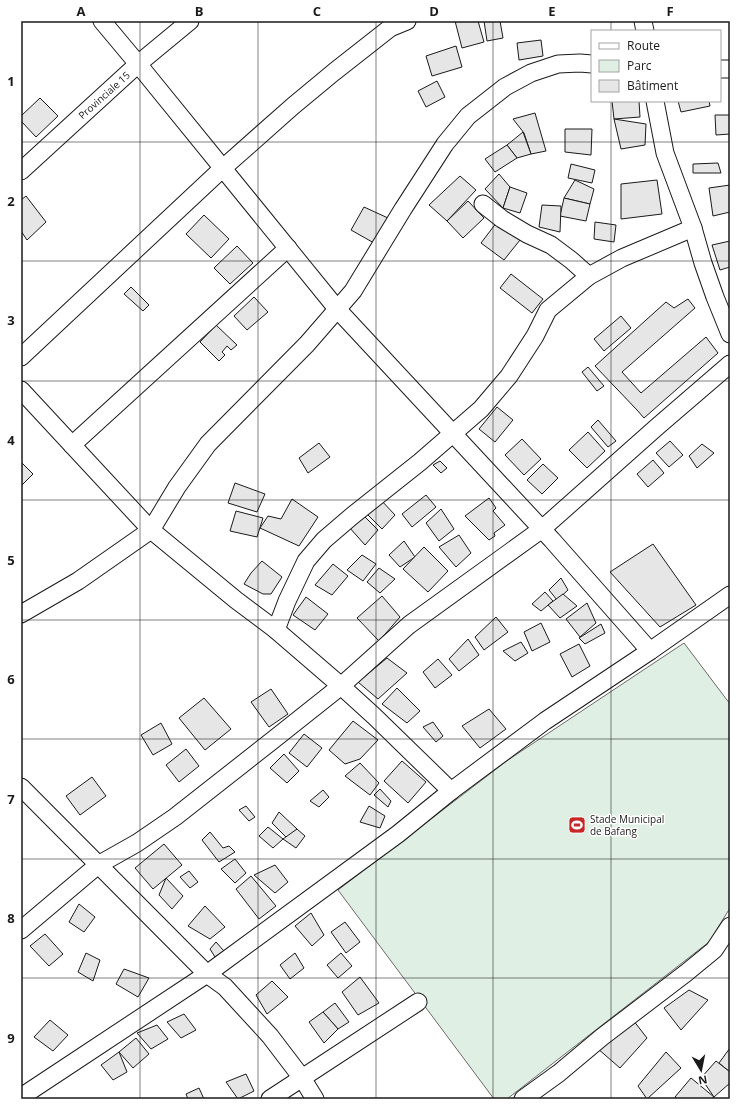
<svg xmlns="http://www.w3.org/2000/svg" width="751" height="1120" font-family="'Open Sans',sans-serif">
<rect width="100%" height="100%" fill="#fff"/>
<polygon fill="#e0efe3" stroke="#6a6a6a" points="684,643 730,704 730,908 709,942 507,1099 494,1099 338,890 508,760"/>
<g fill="#e6e6e6" stroke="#1a1a1a">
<polygon points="455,21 478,21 484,42 462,48"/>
<polygon points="484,21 500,21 503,38 487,41"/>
<polygon points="541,40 543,56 519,60 517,43"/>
<polygon points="456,46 462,67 432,76 426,56"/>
<polygon points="437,81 445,97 426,107 418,91"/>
<polygon points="40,98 58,116 36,137 21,121 21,116"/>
<polygon points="612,101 639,101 640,117 614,119"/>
<polygon points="678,101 709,101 710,106 681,112"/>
<polygon points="535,113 546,151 531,154 524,133 513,119"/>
<polygon points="715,115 730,115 730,134 716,135"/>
<polygon points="614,119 646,124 645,145 621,149"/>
<polygon points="565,129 592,129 591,155 565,152"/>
<polygon points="523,132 531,154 517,158 507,145"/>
<polygon points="507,145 517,158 495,172 485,159"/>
<polygon points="718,163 721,173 693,173 693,164"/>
<polygon points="571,164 595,170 592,183 568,178"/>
<polygon points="499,174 510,187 503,208 485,189"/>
<polygon points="460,176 476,190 447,221 429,205"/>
<polygon points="575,180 594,189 590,204 564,198"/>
<polygon points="657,180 662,214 621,219 621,184"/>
<polygon points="730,185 730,212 713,216 709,188"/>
<polygon points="510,187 527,193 520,213 503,208"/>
<polygon points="26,196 46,222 27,240 21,231 21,200"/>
<polygon points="564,198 590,204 586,221 560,216"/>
<polygon points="468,201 484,218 463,238 447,221"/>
<polygon points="542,205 561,206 560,232 539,227"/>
<polygon points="364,207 388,218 374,243 351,230"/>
<polygon points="204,215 229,239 211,258 186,234"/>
<polygon points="497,222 520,240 504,260 481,243"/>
<polygon points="595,222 616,225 614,242 594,239"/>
<polygon points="730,241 730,267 720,270 712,245"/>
<polygon points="237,246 253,263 230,284 214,268"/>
<polygon points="511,274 543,299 532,313 500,288"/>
<polygon points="131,287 149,305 143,311 124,294"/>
<polygon points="254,297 268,312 247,330 234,316"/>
<polygon points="688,299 695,308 622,372 641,393 706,337 718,353 644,418 637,410 595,366 666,302 674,308"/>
<polygon points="621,316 631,328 604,351 594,339"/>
<polygon points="216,325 237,345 231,350 227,346 222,352 225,355 219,361 200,342"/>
<polygon points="588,367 604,386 597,391 582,372"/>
<polygon points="497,407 513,420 495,442 479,429"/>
<polygon points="598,420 616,441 608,447 591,427"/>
<polygon points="588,432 605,451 587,468 569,450"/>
<polygon points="522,439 541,459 524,475 505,455"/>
<polygon points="670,441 683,455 669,467 656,453"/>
<polygon points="319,443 330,457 308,473 299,458"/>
<polygon points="702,444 714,453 697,468 689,456"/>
<polygon points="653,460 664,473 648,487 637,474"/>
<polygon points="440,461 447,468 441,473 433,465"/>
<polygon points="21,462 33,474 21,486"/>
<polygon points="543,464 558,478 542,494 527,480"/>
<polygon points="235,483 265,494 257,512 228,503"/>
<polygon points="426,495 436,507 412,527 402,514"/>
<polygon points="489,498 496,508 493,511 505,525 494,533 495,536 489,540 465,516"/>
<polygon points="292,499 318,517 299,546 260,528 268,516 281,519"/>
<polygon points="380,499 395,515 382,529 367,514"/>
<polygon points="441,509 454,529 439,541 426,523"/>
<polygon points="236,511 263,518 257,537 230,531"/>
<polygon points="363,515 378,530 365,545 349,527"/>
<polygon points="459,535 471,553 456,567 439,547"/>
<polygon points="404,541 415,557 400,567 389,555"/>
<polygon points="653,544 696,605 660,627 610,572"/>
<polygon points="424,547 448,571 428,592 403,569"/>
<polygon points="362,555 376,564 363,581 347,570"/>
<polygon points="262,561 282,577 271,594 263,594 244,584 251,573"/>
<polygon points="333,564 348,576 332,595 315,585"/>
<polygon points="379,568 395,579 380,593 367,582"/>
<polygon points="561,578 568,590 557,600 549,590"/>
<polygon points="545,592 553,601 541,611 532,604"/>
<polygon points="563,594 577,606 560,618 548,605"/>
<polygon points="382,596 400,617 379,641 357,618"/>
<polygon points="306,597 328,614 315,630 293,615"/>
<polygon points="587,603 596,623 580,637 566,619"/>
<polygon points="496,617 508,632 484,650 475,637"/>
<polygon points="541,623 550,642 532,651 524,632"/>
<polygon points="601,624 605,633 585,644 579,638"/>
<polygon points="468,639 479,655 459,671 449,659"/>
<polygon points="521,642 528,653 515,661 503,651"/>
<polygon points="579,644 590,666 572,677 560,654"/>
<polygon points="387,658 407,673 378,699 358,682"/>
<polygon points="438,659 452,675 435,688 423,672"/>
<polygon points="397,688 420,711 407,723 382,704"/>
<polygon points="271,689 288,714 269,727 251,702"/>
<polygon points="204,698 231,729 205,750 179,718"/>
<polygon points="489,709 506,729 480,748 462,726"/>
<polygon points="353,721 378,740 360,759 345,764 329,750"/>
<polygon points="433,722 443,736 436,742 423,727"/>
<polygon points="161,723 172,744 153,755 141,735"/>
<polygon points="304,734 322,748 307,767 289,753"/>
<polygon points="186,749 199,766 179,782 166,765"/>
<polygon points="284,754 299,771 287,783 270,768"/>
<polygon points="402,761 426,782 408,803 384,781"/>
<polygon points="360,763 379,783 370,795 345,776"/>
<polygon points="92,777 106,796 80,815 66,796"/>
<polygon points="380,789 391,801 388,807 374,795"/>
<polygon points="323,790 329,797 319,807 310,801"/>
<polygon points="246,806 255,817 249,821 239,810"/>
<polygon points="369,806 385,816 380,828 360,822"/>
<polygon points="279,812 297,829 288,839 272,823"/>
<polygon points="268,827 283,839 273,848 259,836"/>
<polygon points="297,829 305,836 296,848 283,839"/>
<polygon points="210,832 223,848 229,846 235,852 219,862 202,840"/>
<polygon points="164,844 182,865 153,889 135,868"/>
<polygon points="235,859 246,873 235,883 221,869"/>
<polygon points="275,865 288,882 275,893 254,875"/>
<polygon points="189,871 198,882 190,888 180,877"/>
<polygon points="251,876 276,906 259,919 236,889"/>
<polygon points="166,878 183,896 172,909 159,895"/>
<polygon points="79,904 95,917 84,932 69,922"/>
<polygon points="205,906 225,927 210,939 188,926"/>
<polygon points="311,913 324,935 312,946 295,926"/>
<polygon points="345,922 360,942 346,953 331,932"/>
<polygon points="45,934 63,954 49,966 30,946"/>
<polygon points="216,942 224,951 215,957 210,949"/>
<polygon points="86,953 100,960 93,981 78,972"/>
<polygon points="295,953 304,968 290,979 280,965"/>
<polygon points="341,953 352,966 338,978 327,965"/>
<polygon points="124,969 149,978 138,997 116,984"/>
<polygon points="360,977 379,1003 358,1015 342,992"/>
<polygon points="272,981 288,997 267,1014 256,995"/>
<polygon points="689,990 708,1000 681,1030 664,1008"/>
<polygon points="335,1003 349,1022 338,1029 323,1012"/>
<polygon points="323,1012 338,1029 324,1043 309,1022"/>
<polygon points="184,1014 196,1030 181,1038 167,1022"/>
<polygon points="50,1020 68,1035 53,1051 34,1037"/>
<polygon points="633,1020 647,1038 620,1068 597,1048"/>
<polygon points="157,1025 168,1039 151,1049 137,1033"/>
<polygon points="136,1038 149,1054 133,1068 119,1052"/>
<polygon points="730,1048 730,1072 719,1063"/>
<polygon points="119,1052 127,1072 113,1080 101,1065"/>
<polygon points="666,1052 681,1068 647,1099 638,1086"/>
<polygon points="716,1061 730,1072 730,1083 714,1097 701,1078"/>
<polygon points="246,1074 254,1091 238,1099 226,1082"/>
<polygon points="691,1078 714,1097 711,1099 678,1099 675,1097"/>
<polygon points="199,1088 204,1099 188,1099 186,1094"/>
</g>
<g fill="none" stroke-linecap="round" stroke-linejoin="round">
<g stroke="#1a1a1a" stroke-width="19">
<g id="minor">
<polyline points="102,21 138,64 338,310 552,540 650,651"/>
<polyline points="643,21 645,31"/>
<polyline points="720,69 730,69"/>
<polyline points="655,101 665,153 693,228 703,263 715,297 730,334"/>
<polyline points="21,171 138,64 190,21"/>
<polyline points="483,204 502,219 527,234 551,245 571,260 589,276"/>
<polyline points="21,357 223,168 293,106 334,72 390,28 407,21"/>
<polyline points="21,390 151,530 236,600 276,630 341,686 374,716 451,791"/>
<polyline points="72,445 288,248"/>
<polyline points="21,614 78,581 151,530 177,487 208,444 307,344 353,291 403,209 445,144 468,116 505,87 531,73 558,64 580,63 592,64"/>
<polyline points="276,630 287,601 306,561 324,540 352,516 420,462 481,409 509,376 535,336 548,310 589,276 622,258 693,228"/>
<polyline points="21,787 207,974 225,987 270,1036 302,1078 315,1099"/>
<polyline points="21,930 98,865 137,843 175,817 273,740 341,686 409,625 542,529 658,426 730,364"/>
<polyline points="21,1097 207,974 398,834 451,791 545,721 650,651 730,595"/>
<polyline points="270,1099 418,1002"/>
<polyline points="523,1099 559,1073 602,1037 686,973 714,950 730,926"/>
</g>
</g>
<use href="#minor" stroke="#fff" stroke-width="17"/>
</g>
<path fill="none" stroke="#1a1a1a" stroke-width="1" stroke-opacity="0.55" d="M 140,21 L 140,1099M 258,21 L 258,1099M 376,21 L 376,1099M 493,21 L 493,1099M 611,21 L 611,31M 611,101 L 611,1099M 21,142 L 730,142M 21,261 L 730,261M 21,381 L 730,381M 21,500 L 730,500M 21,620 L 730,620M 21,739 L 730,739M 21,859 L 730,859M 21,978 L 730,978"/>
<defs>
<g id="stadium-square" transform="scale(0.9)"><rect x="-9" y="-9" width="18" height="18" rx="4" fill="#c62828" stroke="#fff"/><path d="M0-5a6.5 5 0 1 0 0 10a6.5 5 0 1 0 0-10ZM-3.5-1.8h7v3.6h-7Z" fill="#fff"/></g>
</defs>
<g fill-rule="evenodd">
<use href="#stadium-square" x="577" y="825"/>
</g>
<g text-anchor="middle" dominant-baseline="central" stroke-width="3" stroke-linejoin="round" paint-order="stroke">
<g font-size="10" fill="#1a1a1a" stroke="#fff">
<text transform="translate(104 95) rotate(-42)">Provinciale 15</text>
</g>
<g font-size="10" fill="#1a1a1a" stroke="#fff" text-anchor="start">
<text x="590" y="819">Stade Municipal<tspan x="590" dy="12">de Bafang</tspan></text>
</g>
</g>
<rect width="751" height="1120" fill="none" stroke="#ffffff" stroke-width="44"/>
<rect x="591" y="30" width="130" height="72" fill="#ffffff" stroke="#a3a3a3"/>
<rect x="599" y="43" width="20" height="6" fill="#ffffff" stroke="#a3a3a3"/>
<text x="627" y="50" font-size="12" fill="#1a1a1a">Route</text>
<rect x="599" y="60" width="20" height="12" fill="#e0efe3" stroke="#a3a3a3"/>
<text x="627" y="70" font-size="12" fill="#1a1a1a">Parc</text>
<rect x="599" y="80" width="20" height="12" fill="#e6e6e6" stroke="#a3a3a3"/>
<text x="627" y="90" font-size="12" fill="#1a1a1a">Bâtiment</text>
<g transform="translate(701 1070) rotate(170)" stroke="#ffffff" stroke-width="3" paint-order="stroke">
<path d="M0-3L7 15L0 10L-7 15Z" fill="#1a1a1a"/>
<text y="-6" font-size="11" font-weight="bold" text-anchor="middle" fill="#1a1a1a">N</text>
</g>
<rect x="22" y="22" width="707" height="1076" fill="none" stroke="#1a1a1a" stroke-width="1.5"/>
<g font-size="13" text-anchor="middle" font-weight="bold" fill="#1a1a1a">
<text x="81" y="16">A</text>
<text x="199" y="16">B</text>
<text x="317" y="16">C</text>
<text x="434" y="16">D</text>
<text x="552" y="16">E</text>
<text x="670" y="16">F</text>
<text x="11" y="86">1</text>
<text x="11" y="206">2</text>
<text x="11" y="325">3</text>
<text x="11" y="445">4</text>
<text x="11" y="565">5</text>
<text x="11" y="684">6</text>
<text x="11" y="804">7</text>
<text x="11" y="923">8</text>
<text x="11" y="1043">9</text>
</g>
</svg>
